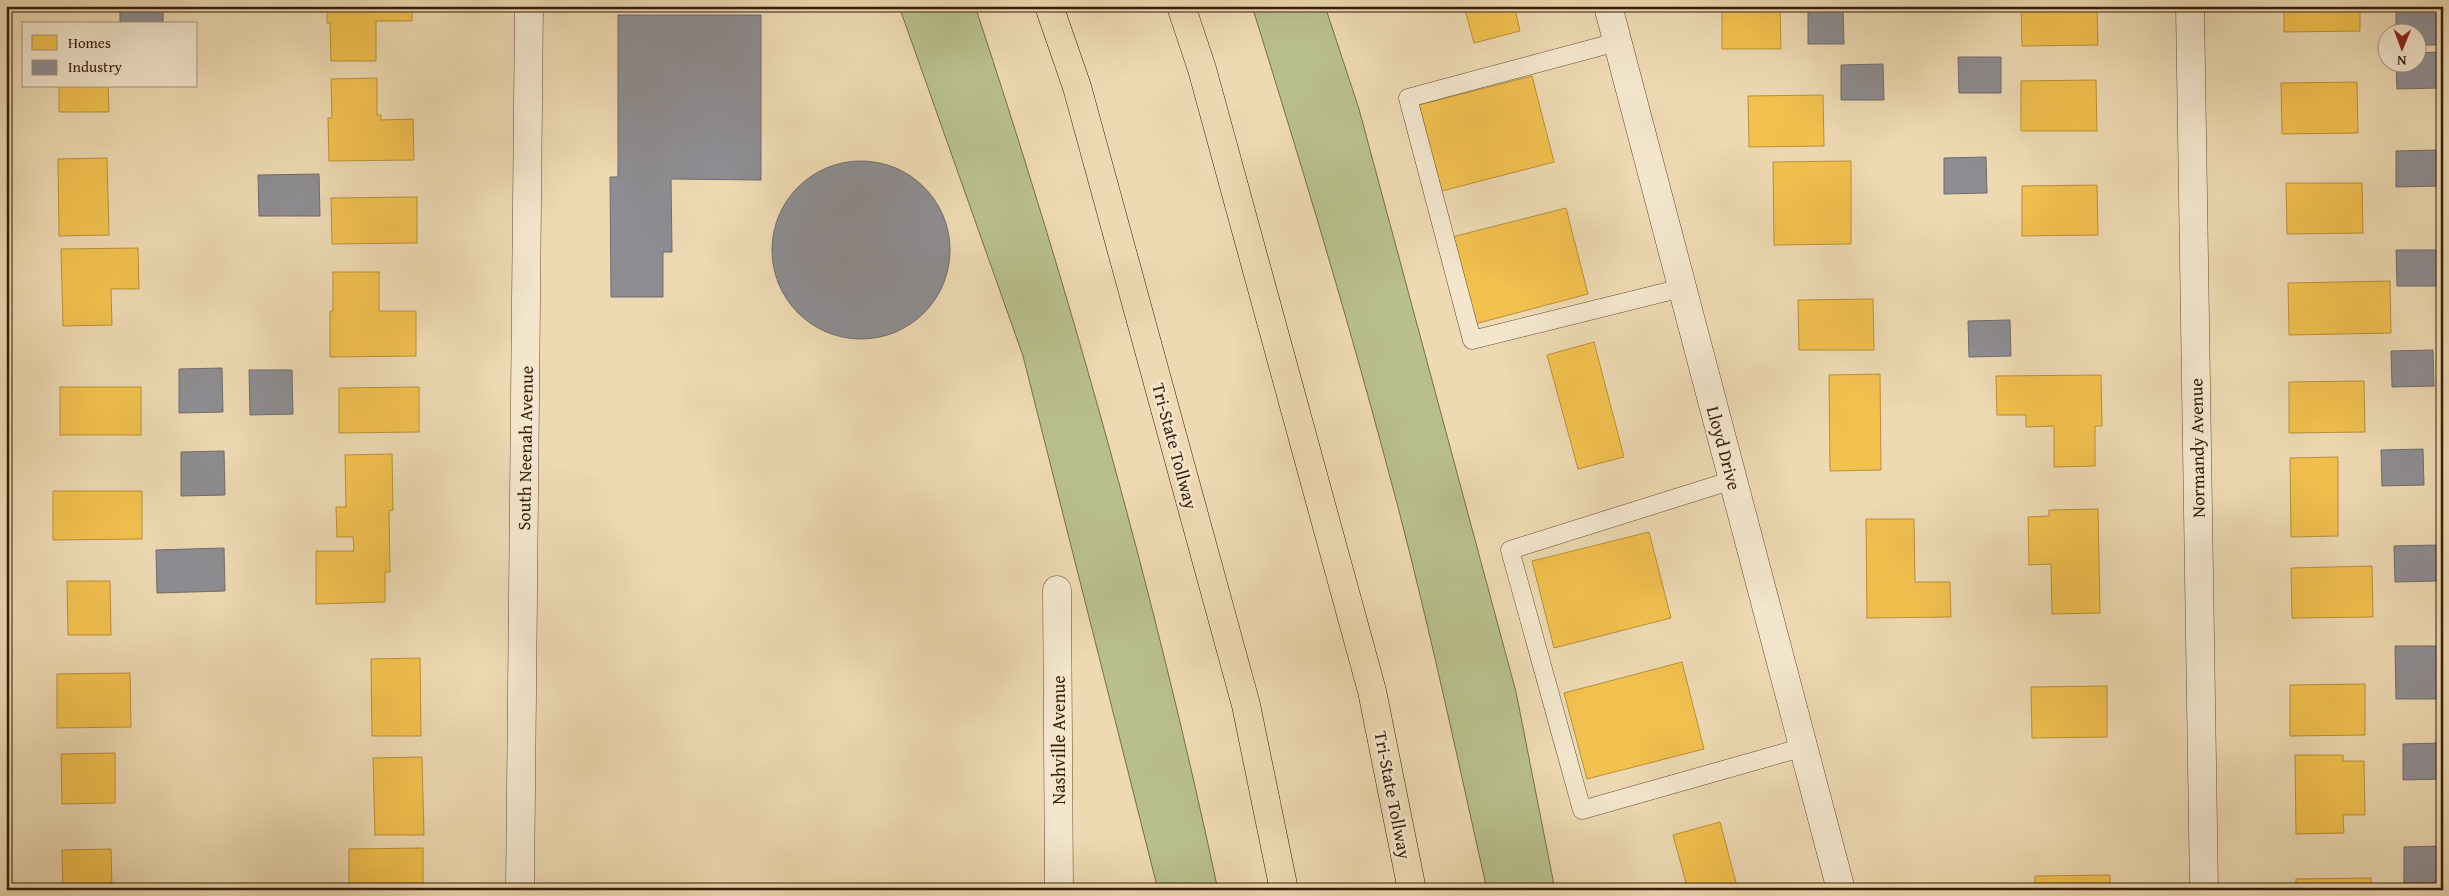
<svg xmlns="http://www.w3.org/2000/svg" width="2449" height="896" font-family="'Gentium Book Plus',serif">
<rect width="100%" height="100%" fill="#edd9b2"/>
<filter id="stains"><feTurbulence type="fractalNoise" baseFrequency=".004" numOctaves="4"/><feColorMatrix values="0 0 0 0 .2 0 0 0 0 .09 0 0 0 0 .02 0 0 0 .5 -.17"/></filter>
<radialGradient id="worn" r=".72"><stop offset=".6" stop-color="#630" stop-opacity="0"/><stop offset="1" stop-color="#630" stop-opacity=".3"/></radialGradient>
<g fill="#b8bf8d" stroke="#776e4a">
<path d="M 899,6 L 975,6 C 1071,296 1154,591 1218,890 L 1158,890 L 1023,356 Z"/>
<path d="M 1252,6 L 1325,6 L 1359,109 L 1516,692 L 1555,890 L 1487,890 C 1454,743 1423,596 1383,451 C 1343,302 1298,154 1252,6 Z"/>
</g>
<g fill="#f2c14e" stroke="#ba9039">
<polygon points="327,6 412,6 412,21 376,21 376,61 331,61 330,23 327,23"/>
<polygon points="1464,6 1514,6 1520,31 1474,43"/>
<polygon points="1729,6 1780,6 1781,49 1722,49 1722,12 1729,11"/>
<polygon points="2021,6 2097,6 2098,45 2022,46"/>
<polygon points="2284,6 2360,6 2360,31 2284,32"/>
<polygon points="1532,76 1554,162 1438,192 1415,106"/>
<polygon points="377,78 377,115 381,115 381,120 413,119 414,160 329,161 328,118 332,118 331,79"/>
<polygon points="2096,80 2097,131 2021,131 2021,81"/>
<polygon points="2357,82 2358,133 2282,134 2281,83"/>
<polygon points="59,86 108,86 109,112 59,112"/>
<polygon points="1823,95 1824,146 1749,147 1748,96"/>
<polygon points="107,158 109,235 59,236 58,159"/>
<polygon points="1851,161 1851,244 1774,245 1773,162"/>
<polygon points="2286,183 2362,183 2363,233 2287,234"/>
<polygon points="2097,185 2098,235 2022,236 2022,186"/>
<polygon points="417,197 417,243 332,244 331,198"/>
<polygon points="1566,208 1588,294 1471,325 1448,238"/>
<polygon points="138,248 139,289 111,289 112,325 63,326 61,249"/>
<polygon points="333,272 379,272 379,311 416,311 416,356 330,357 330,311 333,311"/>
<polygon points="2390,281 2391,333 2289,335 2288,283"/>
<polygon points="1873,299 1874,350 1799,350 1798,300"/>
<polygon points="1594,342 1624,457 1578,469 1547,355"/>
<polygon points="1880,374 1881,470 1830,471 1829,375"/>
<polygon points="2101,375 2102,426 2095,426 2095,466 2054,467 2054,426 2026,427 2026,415 1997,415 1996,376"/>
<polygon points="2364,381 2365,432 2289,433 2289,382"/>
<rect x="60" y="387" width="81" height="48"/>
<polygon points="419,387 419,432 339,433 339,388"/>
<polygon points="392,454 393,510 389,511 390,572 385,572 385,602 316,604 316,551 354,551 353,537 337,537 336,507 346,507 345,455"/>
<polygon points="2338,457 2338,536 2291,537 2290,458"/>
<polygon points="53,491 142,491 142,539 53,540"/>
<polygon points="2098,509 2100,613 2052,614 2051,564 2029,565 2028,517 2049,516 2049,510"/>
<polygon points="1866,519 1914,519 1915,582 1950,582 1951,617 1867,618"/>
<polygon points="1649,532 1671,618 1554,648 1532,561"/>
<polygon points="2372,566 2373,617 2292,618 2291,568"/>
<polygon points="67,581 110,581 111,635 68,635"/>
<polygon points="420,658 421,736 372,736 371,659"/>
<polygon points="1682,662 1704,749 1587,779 1564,693"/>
<polygon points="130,673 131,727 57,728 57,674"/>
<polygon points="2365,684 2365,735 2290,736 2290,685"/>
<polygon points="2107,686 2107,737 2032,738 2031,687"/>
<polygon points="115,753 115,803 62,804 61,754"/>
<polygon points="2295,755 2343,755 2343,761 2364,761 2365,815 2343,815 2344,833 2296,834"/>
<polygon points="422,757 424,835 375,835 373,758"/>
<polygon points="1720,822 1738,890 1688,890 1673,835"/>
<polygon points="423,848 423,890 349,890 349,849"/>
<polygon points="111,849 112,890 63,890 62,850"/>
<polygon points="2110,875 2110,890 2035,890 2035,876"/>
<polygon points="2371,878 2371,890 2296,890 2296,879"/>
</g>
<g fill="#8d8d92" stroke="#736b69">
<rect x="120" y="6" width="43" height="18"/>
<polygon points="1808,6 1843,6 1844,44 1808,44"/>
<polygon points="2396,9 2438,9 2439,45 2416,45 2416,32 2396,32"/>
<polygon points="618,15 761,15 761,180 671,179 672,252 663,252 663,297 611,297 610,177 618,177"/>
<polygon points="2439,52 2439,88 2397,89 2396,62 2416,62 2416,53"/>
<polygon points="1958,57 2001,57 2001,93 1959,93"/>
<polygon points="1883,64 1884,100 1841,100 1841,65"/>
<polygon points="2438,150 2438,186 2396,187 2396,151"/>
<polygon points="1986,157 1987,193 1944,194 1944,158"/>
<circle cx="861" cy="250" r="89"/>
<polygon points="319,174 320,216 259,216 258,175"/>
<polygon points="2396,250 2439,250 2439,286 2397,286"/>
<polygon points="2010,320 2011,356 1969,357 1968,321"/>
<polygon points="2433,350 2434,386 2392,387 2391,351"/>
<polygon points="222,368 223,412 179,413 179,369"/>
<polygon points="249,370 292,370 293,414 250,415"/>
<polygon points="2423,449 2424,485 2382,486 2381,450"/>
<polygon points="224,451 225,495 181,496 181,452"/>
<polygon points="2436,545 2437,581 2395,582 2394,546"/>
<polygon points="224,548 225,591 157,593 156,550"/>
<polygon points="2395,646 2443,646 2443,699 2396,699"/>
<polygon points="2443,743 2443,779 2403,780 2403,744"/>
<polygon points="2443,846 2443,882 2404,883 2404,847"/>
</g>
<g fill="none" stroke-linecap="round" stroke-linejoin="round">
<g stroke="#644b32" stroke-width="19">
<g id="service">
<polyline points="1617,42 1408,98 1472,340 1682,288"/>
<polyline points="1733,480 1510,550 1582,810 1804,747"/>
</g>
</g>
<g stroke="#644b32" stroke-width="29">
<g id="minor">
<polyline points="1608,6 1841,890"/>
<polyline points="2190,6 2204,890"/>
<polyline points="1057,590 1059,890"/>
<polyline points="520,890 529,6"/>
</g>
</g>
<g stroke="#361c08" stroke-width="29">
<g id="motorway">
<polyline points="1049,6 1077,87 1246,705 1284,890"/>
<polyline points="1181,6 1202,69 1372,691 1412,890"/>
</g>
</g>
<use href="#service" stroke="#f3e6cd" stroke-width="18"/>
<use href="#minor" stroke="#f3e6cd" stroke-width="28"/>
<use href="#motorway" stroke="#edd9b2" stroke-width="28"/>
</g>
<g text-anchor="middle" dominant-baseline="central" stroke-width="5" stroke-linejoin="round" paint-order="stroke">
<g font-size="18" fill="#361c08" stroke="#f3e6cd">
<text transform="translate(1175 446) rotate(75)">Tri-State Tollway</text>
<text transform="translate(525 448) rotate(-89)">South Neenah Avenue</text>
<text transform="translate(1724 448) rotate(75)">Lloyd Drive</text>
<text transform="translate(2197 448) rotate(-91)">Normandy Avenue</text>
<text transform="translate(1058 740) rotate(-90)">Nashville Avenue</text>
<text transform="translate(1393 795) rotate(79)">Tri-State Tollway</text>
</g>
</g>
<rect width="2449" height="896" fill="none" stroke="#edd9b2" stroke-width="25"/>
<rect x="8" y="8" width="2434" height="881" fill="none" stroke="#361c08" stroke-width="2.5"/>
<rect x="12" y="12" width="2424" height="871" fill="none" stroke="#361c08"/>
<rect x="22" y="22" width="175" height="65" fill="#f3e6cd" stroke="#a7957e"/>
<rect x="32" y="35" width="25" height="15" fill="#f2c14e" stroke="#a7957e"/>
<text x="68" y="48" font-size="15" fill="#361c08">Homes</text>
<rect x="32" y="60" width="25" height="15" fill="#8d8d92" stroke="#a7957e"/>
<text x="68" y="72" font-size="15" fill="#361c08">Industry</text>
<g transform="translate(2402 48) rotate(181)"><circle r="24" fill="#f3e6cd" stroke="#a7957e"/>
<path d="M0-4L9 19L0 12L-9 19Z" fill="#8f2418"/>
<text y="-8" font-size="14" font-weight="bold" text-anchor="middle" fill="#361c08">N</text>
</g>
<rect width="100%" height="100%" filter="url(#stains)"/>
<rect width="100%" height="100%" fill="url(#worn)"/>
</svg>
